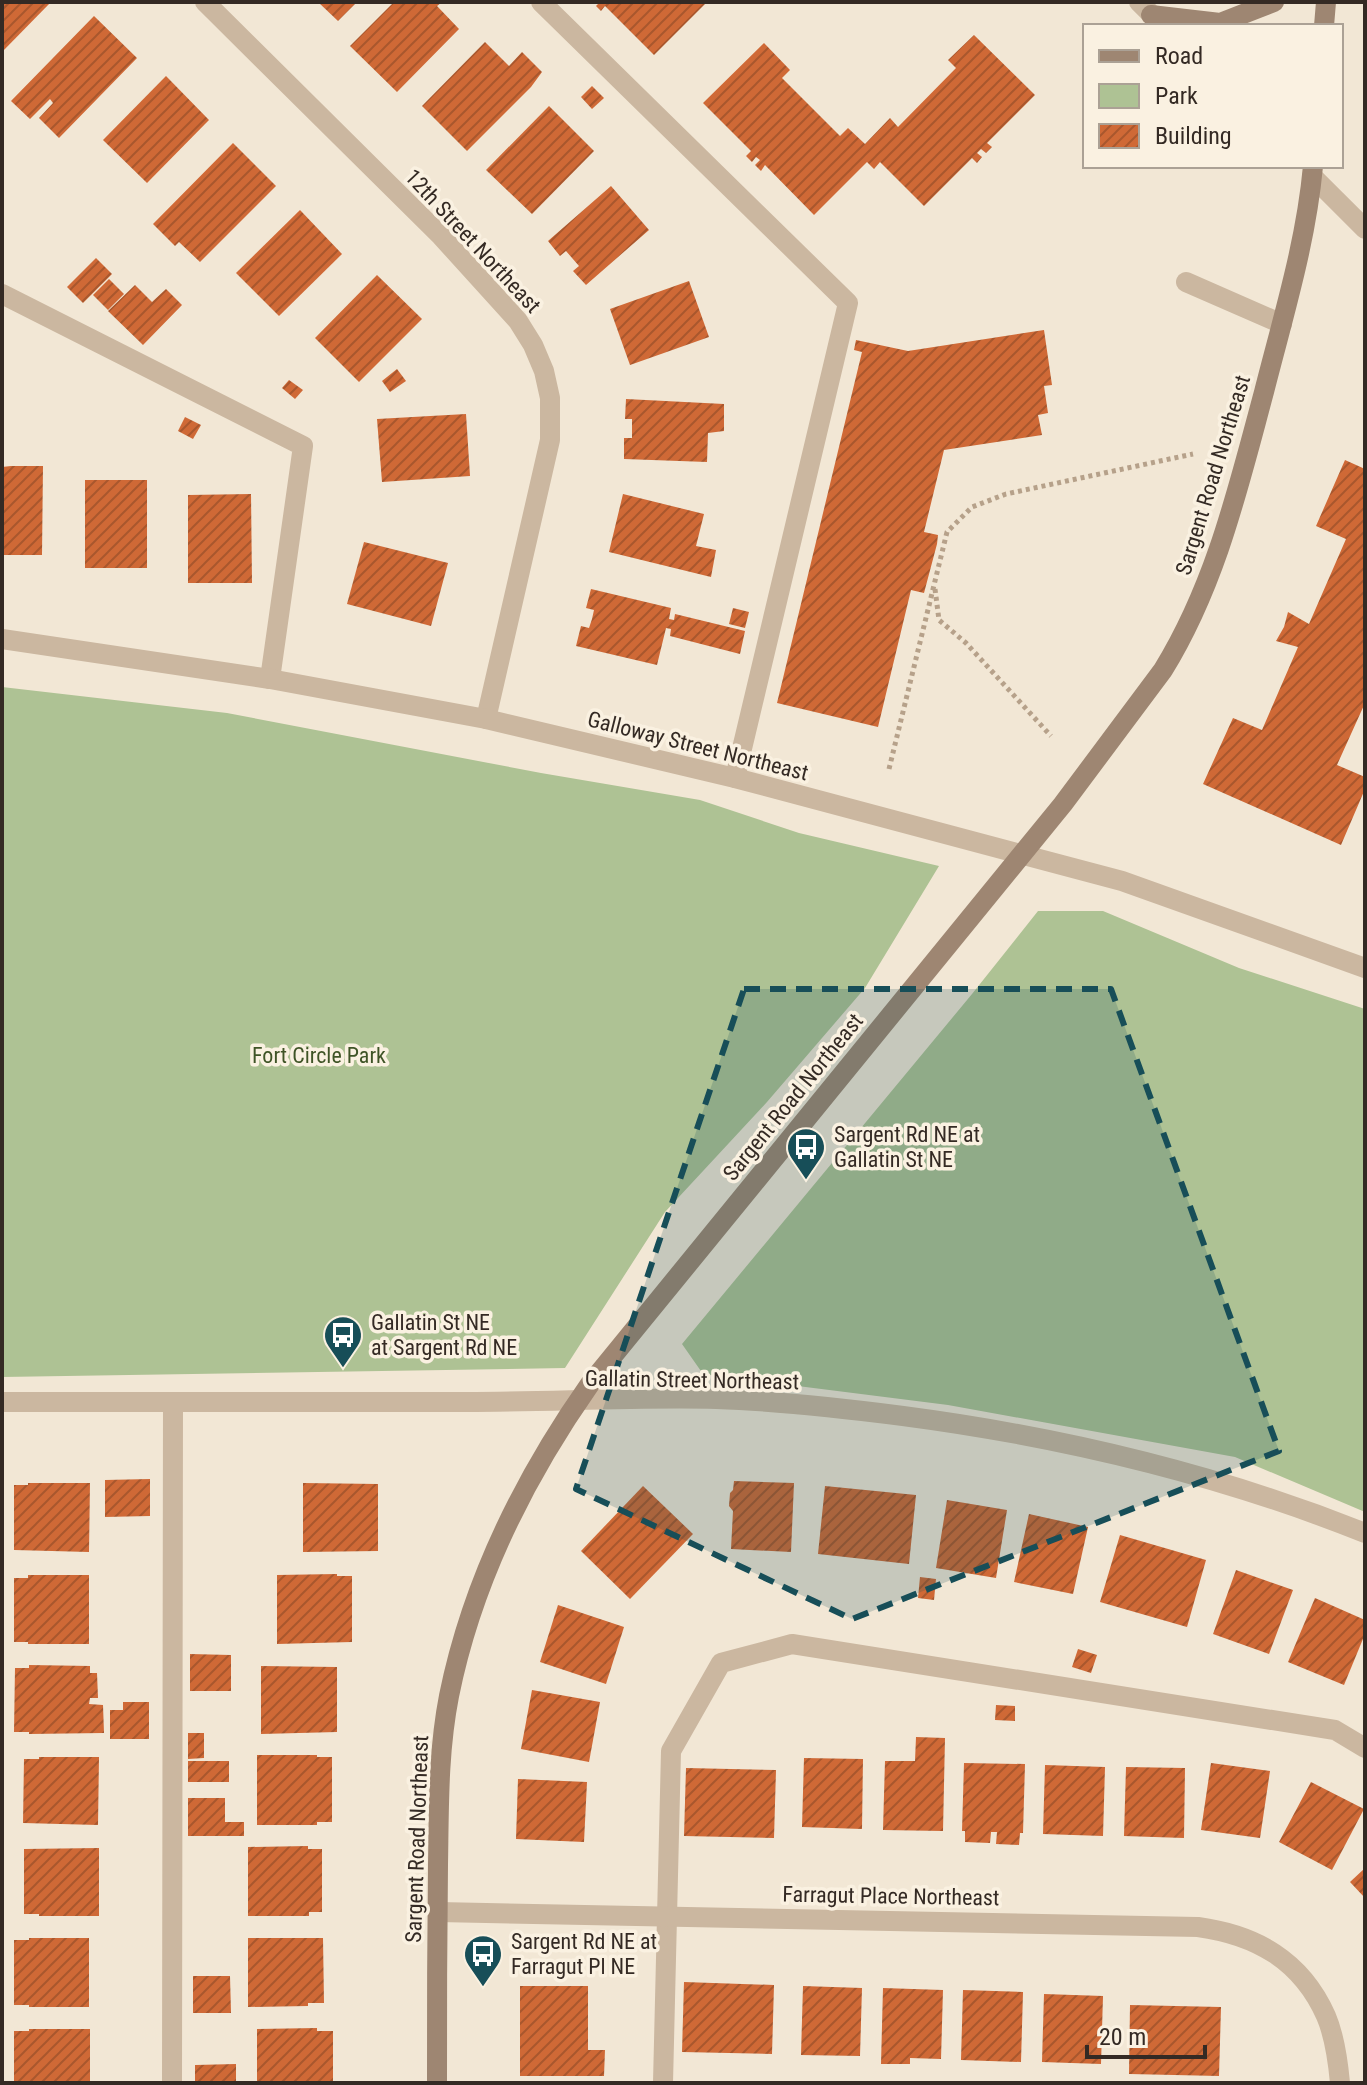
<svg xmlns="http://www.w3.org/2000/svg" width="1367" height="2085" font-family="'Roboto Condensed',sans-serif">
<defs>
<pattern id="building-hatch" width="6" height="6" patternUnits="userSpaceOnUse" patternTransform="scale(2)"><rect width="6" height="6" fill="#cf6936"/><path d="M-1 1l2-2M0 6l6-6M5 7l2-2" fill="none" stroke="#a9572d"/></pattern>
</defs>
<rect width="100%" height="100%" fill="#f2e7d5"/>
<g fill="#aec294">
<polygon points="2,687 227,713 541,773 700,800 799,833 939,866 865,988 767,1102 665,1212 565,1368 2,1377"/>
<polygon points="1038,911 1103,911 1239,968 1365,1009 1365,1512 1235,1457 948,1405 703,1374 682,1344 972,994"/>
</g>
<g fill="url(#building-hatch)">
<polygon points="2,2 51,2 2,52"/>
<polygon points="318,2 357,2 338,21"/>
<polygon points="394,2 442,2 437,6 459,29 397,92 350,46"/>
<polygon points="600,2 707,2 654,55 605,6 601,11 596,6"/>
<polygon points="94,16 137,58 59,138 39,118 53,103 50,99 30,119 11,101"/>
<polygon points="974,35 1035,95 987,143 992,147 986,153 981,149 977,153 982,157 977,163 972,158 924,206 880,162 874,169 867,162 814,215 765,165 761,171 755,165 760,160 756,157 752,162 746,156 751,151 703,103 764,43 790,70 782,78 840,136 848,128 865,144 890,118 898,127 956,68 948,60"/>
<polygon points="485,42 509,66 522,52 542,72 531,87 467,151 422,106"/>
<polygon points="166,76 209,120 147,183 103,140"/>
<polygon points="592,86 604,98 592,109 581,97"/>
<polygon points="549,106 594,151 532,214 486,170"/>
<polygon points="233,143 276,186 200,262 179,242 175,246 153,224"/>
<polygon points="611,186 649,230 586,285 573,271 579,266 566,251 560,256 548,241"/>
<polygon points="300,210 342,254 279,316 236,273"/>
<polygon points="96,258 112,274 83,303 67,287"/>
<polygon points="377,275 422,319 359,382 315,338"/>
<polygon points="109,279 124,294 108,310 93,295"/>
<polygon points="689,281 709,337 630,365 610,309"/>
<polygon points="135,285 152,302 166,289 182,305 143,345 108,311"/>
<polygon points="1044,330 1052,385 1044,386 1048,413 1038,415 1042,435 944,450 924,532 938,535 937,544 924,593 911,590 878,727 777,703 862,352 854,350 856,340 908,351"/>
<polygon points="397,369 406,381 390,392 382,381"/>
<polygon points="289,380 303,390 295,399 282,388"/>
<polygon points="626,399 724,404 724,431 708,433 707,462 624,459 624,438 632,438 632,419 625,419"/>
<polygon points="466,414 470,476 382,482 377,419"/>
<polygon points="185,417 201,425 193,439 178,431"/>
<polygon points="1345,460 1365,469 1365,703 1337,765 1365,777 1365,789 1341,845 1203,784 1233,718 1262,730 1298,647 1276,641 1284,627 1288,612 1309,624 1346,539 1316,526"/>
<polygon points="11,466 43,466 42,555 2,555 2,467"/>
<rect x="85" y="480" width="62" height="88"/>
<polygon points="251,494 252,583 188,583 188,495"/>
<polygon points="623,494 704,514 696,546 716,550 711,577 609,552"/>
<polygon points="364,542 448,563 431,626 347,604"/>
<polygon points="591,589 671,608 669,619 674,620 675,614 745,631 740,654 670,636 671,629 666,628 657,665 576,646 581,626 589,628 592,619 594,610 586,608"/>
<polygon points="733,608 749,612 745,628 729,624"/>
<polygon points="150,1479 150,1516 105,1517 105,1480"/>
<polygon points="734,1481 794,1483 791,1552 731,1549 733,1511 729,1506 730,1493 733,1490"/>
<polygon points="28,1483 90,1483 89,1552 14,1550 14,1485 28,1485"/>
<polygon points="303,1483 378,1484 378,1551 303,1552"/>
<polygon points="643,1486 693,1534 630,1599 581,1551"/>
<polygon points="825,1486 916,1495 909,1564 818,1554"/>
<polygon points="947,1500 1007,1510 996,1578 936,1568"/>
<polygon points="1029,1514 1088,1527 1073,1594 1014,1582"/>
<polygon points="1120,1535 1206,1560 1187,1627 1100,1602"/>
<polygon points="1236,1570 1293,1590 1269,1654 1213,1634"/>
<polygon points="337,1574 337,1576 352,1576 352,1642 277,1644 277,1575"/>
<polygon points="28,1575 89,1575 89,1644 28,1644 28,1642 14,1642 14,1578 28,1578"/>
<polygon points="920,1577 936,1579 934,1600 918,1598"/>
<polygon points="1315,1598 1365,1620 1365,1634 1344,1685 1288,1662"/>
<polygon points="558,1605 624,1627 606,1684 540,1662"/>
<polygon points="1078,1649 1097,1655 1091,1673 1072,1667"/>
<polygon points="190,1654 231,1655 231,1691 190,1691"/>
<polygon points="29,1665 90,1666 90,1673 97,1673 98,1698 90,1698 89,1704 103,1705 104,1733 29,1734 29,1732 14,1732 15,1668 29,1668"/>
<polygon points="261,1666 337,1667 337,1732 261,1734"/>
<polygon points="532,1690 600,1702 589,1762 521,1749"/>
<polygon points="123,1702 149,1702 149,1739 110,1739 110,1710 123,1710"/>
<polygon points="996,1705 1015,1706 1015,1721 995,1720"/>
<polygon points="188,1733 204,1733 204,1758 188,1759"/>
<polygon points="916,1737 945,1738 943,1831 883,1830 885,1761 915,1761"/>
<polygon points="257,1755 317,1755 317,1757 332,1757 332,1822 317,1822 317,1825 257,1825"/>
<polygon points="39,1757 99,1757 98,1825 23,1823 24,1759 39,1759"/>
<polygon points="804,1758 863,1759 862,1829 802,1827"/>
<rect x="188" y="1761" width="41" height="21"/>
<polygon points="964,1763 1025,1764 1023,1833 1020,1833 1019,1845 996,1844 997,1832 991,1832 990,1843 965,1842 965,1831 962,1831"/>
<polygon points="1211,1763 1270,1771 1260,1838 1201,1830"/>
<polygon points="1045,1765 1105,1767 1103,1836 1043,1834"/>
<polygon points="1126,1767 1185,1768 1184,1838 1124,1836"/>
<polygon points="686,1768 776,1770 774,1838 684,1836"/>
<polygon points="518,1779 587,1782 584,1842 516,1839"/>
<polygon points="1311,1782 1364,1809 1332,1870 1279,1842"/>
<polygon points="188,1798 225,1798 225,1822 244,1822 244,1836 188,1836"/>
<polygon points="308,1846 308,1849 322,1849 322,1912 309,1912 309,1916 248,1916 248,1847"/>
<polygon points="99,1848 99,1916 39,1916 39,1914 24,1914 24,1849"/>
<polygon points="1365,1868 1365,1898 1350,1882"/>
<polygon points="29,1938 89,1938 89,2007 29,2007 29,2005 14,2005 14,1940 29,1940"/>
<polygon points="248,1938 323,1938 324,2003 308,2003 308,2006 248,2007"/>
<polygon points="193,1976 230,1976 231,2013 193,2013"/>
<polygon points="684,1982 774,1985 772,2054 682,2052"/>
<polygon points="520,1986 588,1986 588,2050 605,2050 604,2076 520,2076"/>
<polygon points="803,1986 862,1988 860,2056 801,2055"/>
<polygon points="883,1988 943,1990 941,2059 910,2058 910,2064 881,2064"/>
<polygon points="963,1990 1023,1992 1021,2062 961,2060"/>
<polygon points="1044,1994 1103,1996 1101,2064 1042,2062"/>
<polygon points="1130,2005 1221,2007 1219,2076 1129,2074"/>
<polygon points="317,2028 317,2031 333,2031 333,2083 257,2083 257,2029"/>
<polygon points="29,2029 90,2029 90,2083 14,2083 14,2031 29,2031"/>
<polygon points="236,2064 236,2083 195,2083 195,2065"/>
</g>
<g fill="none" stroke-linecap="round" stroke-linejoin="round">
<g stroke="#b6a18a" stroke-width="5" stroke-dasharray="4 4" stroke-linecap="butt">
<polyline points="935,589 939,620 966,643 1051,736"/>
<polyline points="889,769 947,532 972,507 1006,494 1193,454"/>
</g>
<g stroke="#cbb7a0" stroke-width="20">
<polyline points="541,2 848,303 735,778"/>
<polyline points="1186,282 1282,324"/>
<polyline points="2,294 303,446 270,679"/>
<polyline points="172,2083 173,1402"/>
<polyline points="663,2083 671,1751 721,1663 792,1644 1335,1730 1365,1748"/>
</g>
<g stroke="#cbb7a0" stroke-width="20">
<polyline points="205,2 441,236 518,321 533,345 544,371 550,398 550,440 486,719"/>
<polyline points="1312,176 1365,229"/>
<polyline points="2,639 270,679 486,719 735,778 1122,881 1365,968"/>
<path d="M 438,1912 L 1198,1927 C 1256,1935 1301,1960 1326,2016 C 1335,2037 1338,2061 1340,2083"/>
</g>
<g stroke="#cbb7a0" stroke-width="20">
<polyline points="1139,2 1163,26"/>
<path d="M 2,1402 C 157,1402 312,1402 467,1402 C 550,1402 633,1397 716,1399 C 779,1401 841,1408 903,1416 C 1063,1437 1215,1473 1365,1533"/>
</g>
<g stroke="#9e8672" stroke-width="20">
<polyline points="1151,15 1220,23 1274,2"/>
<polyline points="1324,26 1326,2"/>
<path d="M 437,2083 C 437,2010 437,1938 438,1865 C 439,1808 438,1752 449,1696 C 472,1582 524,1478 590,1384 L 1063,804 L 1163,670 C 1216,584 1238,488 1264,392 C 1283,317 1306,243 1313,166"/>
</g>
</g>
<path fill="#174e58" fill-opacity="0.2" stroke="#174e58" stroke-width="6" stroke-dasharray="16 10" stroke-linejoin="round" d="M 744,989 L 1111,989 L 1279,1451 L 852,1619 L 576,1489 Z"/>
<defs>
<g id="bus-pin" transform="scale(2)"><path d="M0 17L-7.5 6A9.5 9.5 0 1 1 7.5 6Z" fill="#174e58" stroke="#faf1e1"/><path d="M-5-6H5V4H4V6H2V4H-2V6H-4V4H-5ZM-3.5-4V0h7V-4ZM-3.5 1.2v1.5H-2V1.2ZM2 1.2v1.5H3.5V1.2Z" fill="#fff"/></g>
</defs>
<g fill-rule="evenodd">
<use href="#bus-pin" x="806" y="1147"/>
<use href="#bus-pin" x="343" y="1335"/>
<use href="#bus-pin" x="483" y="1954"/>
</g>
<g text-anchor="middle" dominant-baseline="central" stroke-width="7" stroke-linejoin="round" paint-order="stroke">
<g font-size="22" fill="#342a24" stroke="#faf1e1">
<text transform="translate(473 241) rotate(47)">12th Street Northeast</text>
<text transform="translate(1213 475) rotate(-73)">Sargent Road Northeast</text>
<text transform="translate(698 746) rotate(14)">Galloway Street Northeast</text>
<text transform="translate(793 1097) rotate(-51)">Sargent Road Northeast</text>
<text transform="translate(692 1380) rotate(1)">Gallatin Street Northeast</text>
<text transform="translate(417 1839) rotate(-88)">Sargent Road Northeast</text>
<text transform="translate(891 1896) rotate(1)">Farragut Place Northeast</text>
</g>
<g font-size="22" fill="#3f5426" stroke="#faf1e1">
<text x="319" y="1055">Fort Circle Park</text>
</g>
<g font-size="22" fill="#342a24" stroke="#faf1e1" text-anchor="start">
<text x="834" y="1134">Sargent Rd NE at<tspan x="834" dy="25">Gallatin St NE</tspan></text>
<text x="371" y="1322">Gallatin St NE<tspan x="371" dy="25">at Sargent Rd NE</tspan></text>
<text x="511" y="1941">Sargent Rd NE at<tspan x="511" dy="25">Farragut Pl NE</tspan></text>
</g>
</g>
<rect width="1367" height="2085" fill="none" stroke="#342a24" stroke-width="8"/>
<rect x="1083" y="24" width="260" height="144" fill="#faf1e1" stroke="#aba195" stroke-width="2"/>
<rect x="1099" y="50" width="40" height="12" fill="#9e8672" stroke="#aba195" stroke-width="2"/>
<text x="1155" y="64" font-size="24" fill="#342a24">Road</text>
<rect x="1099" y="84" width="40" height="24" fill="#aec294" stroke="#aba195" stroke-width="2"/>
<text x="1155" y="104" font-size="24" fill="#342a24">Park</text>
<rect x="1099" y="124" width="40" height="24" fill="url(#building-hatch)" stroke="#aba195" stroke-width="2"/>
<text x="1155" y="144" font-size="24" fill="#342a24">Building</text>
<path d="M1087 2045v12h118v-12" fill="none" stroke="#342a24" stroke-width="4"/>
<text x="1099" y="2045" font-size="24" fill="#342a24" stroke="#faf1e1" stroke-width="6" paint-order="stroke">20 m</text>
</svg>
